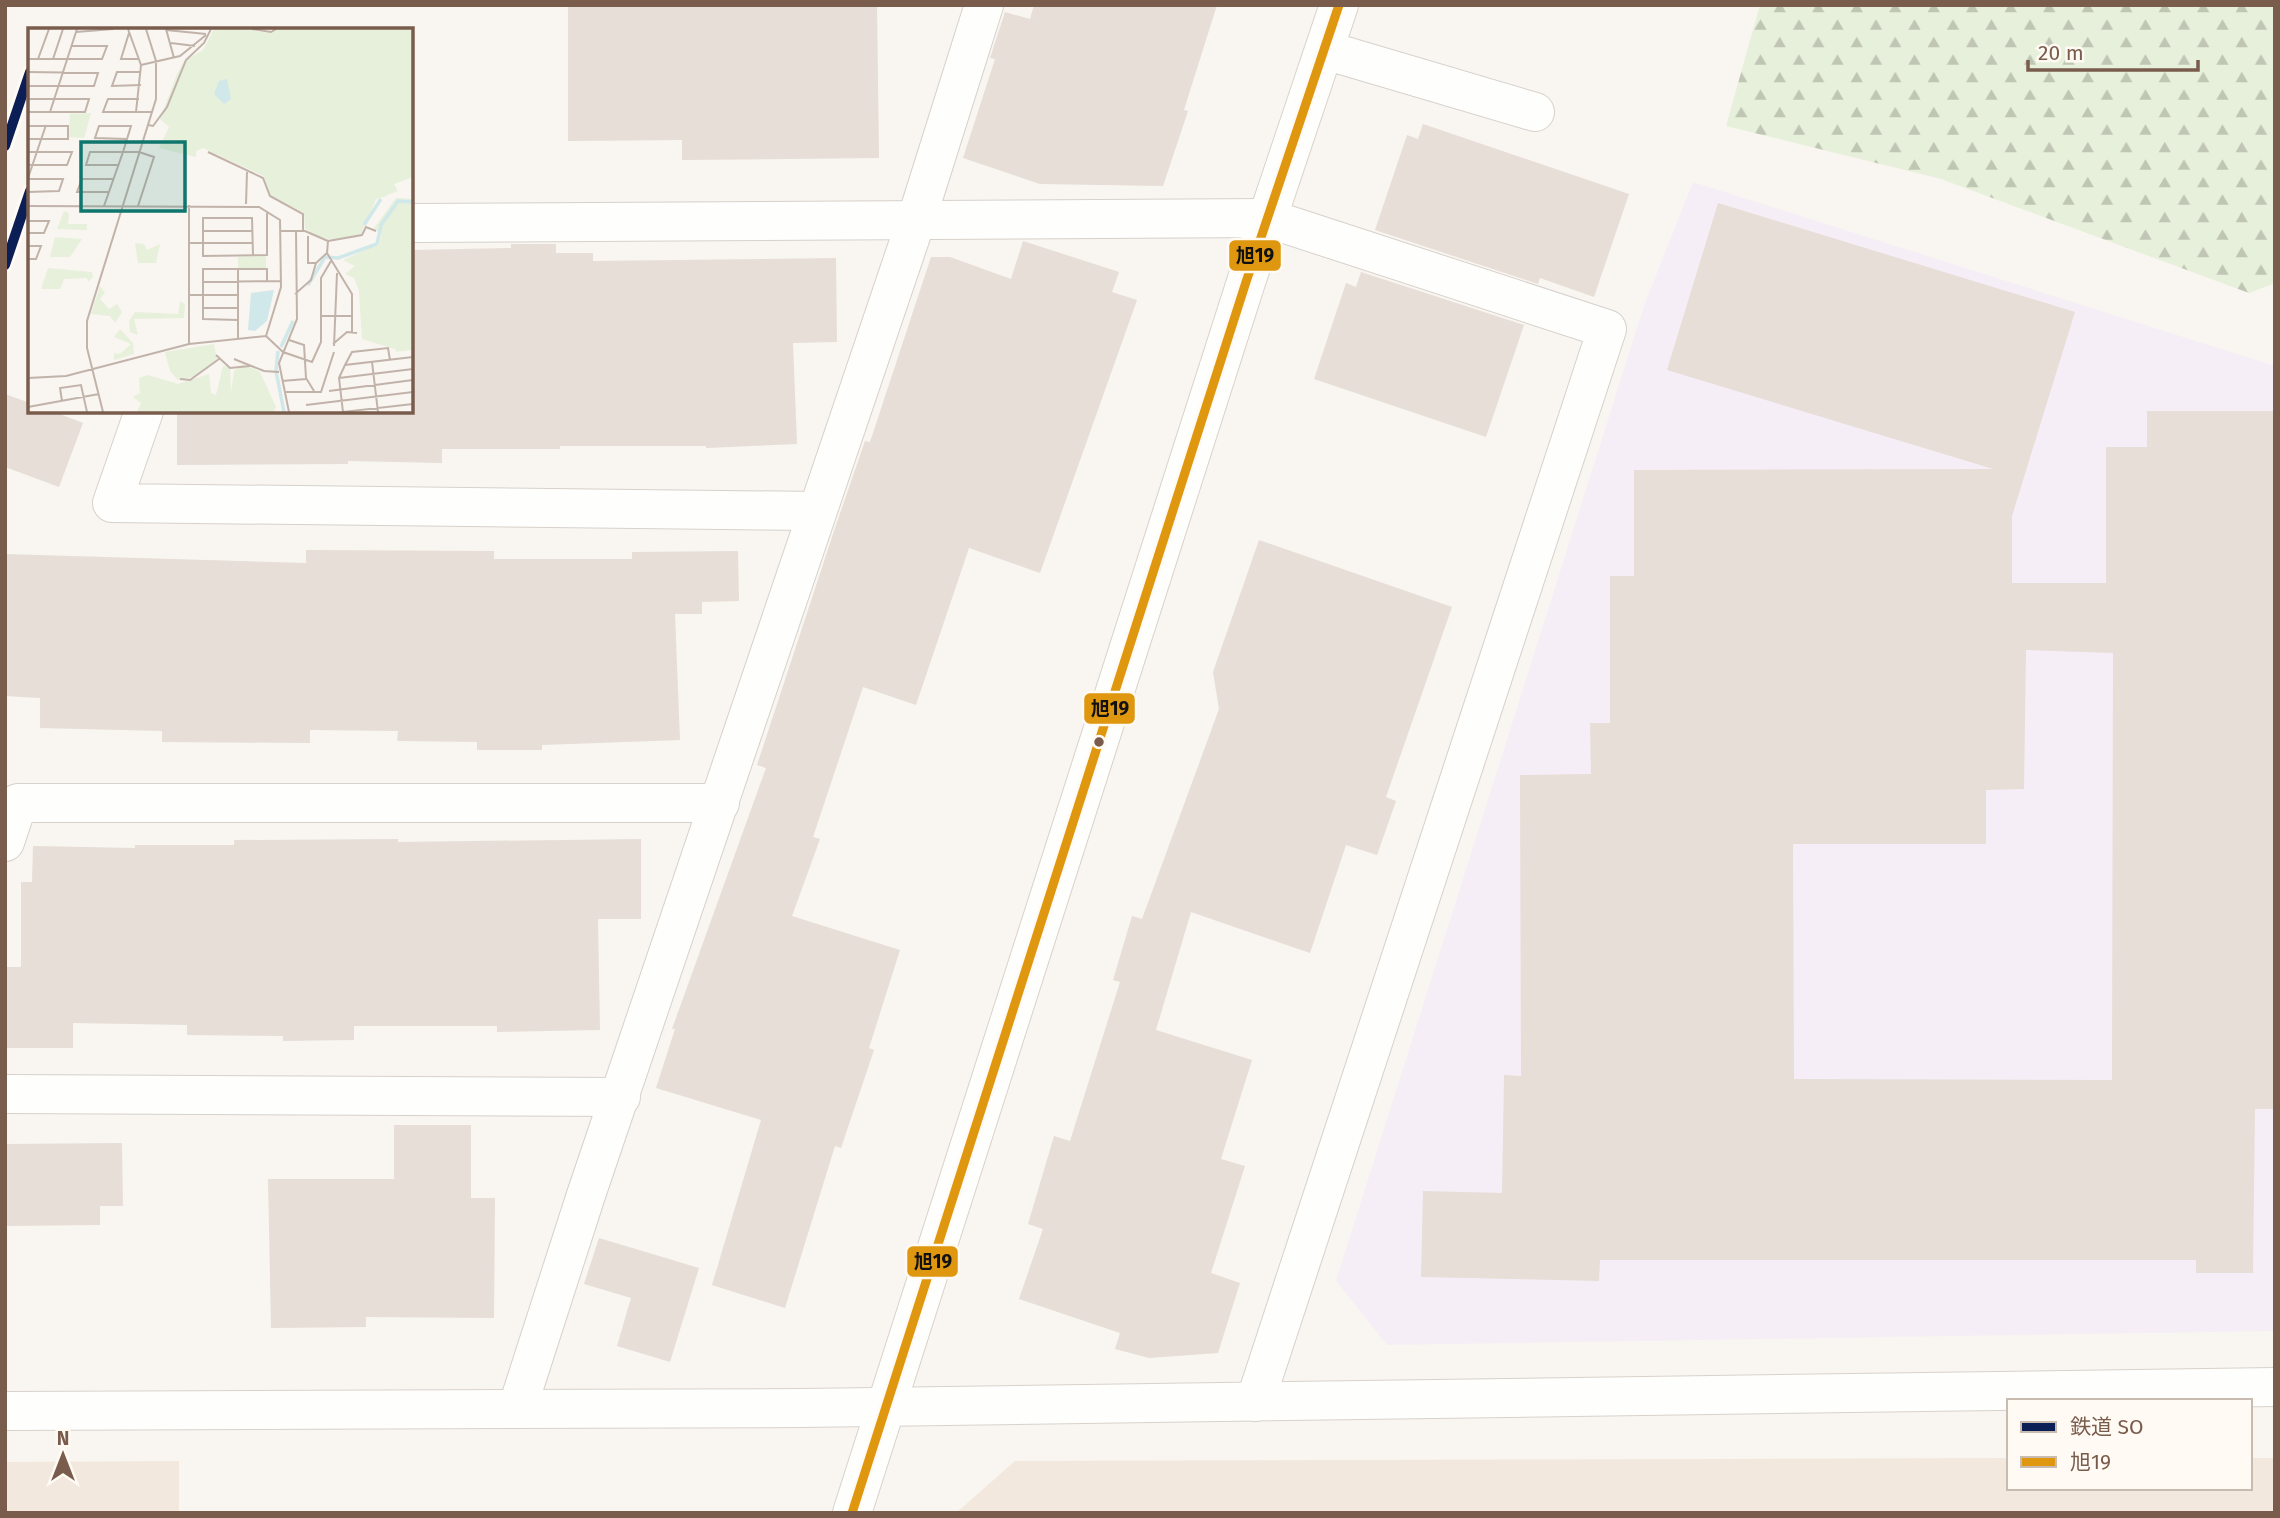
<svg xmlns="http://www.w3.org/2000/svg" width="2280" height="1518" font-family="'Fira Sans','Noto Sans JP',sans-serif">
<defs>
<pattern id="forest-firs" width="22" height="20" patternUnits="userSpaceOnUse" patternTransform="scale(1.75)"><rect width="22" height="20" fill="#e7f0db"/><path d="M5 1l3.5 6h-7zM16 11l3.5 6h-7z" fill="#c0c6b4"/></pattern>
</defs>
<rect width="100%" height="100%" fill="#f9f5f0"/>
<g fill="#f2e8de">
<polygon points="2009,1458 2009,1488 2250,1488 2250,1458 2275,1458 2275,1513 956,1513 1015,1461"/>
<polygon points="179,1461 179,1513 5,1513 5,1462"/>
</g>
<polygon fill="#f6eef6" points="1693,182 2275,366 2275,1331 1387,1345 1336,1281 1644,306"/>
<polygon fill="url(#forest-firs)" points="1760,5 2275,5 2275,283 2249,293 1941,179 1726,126"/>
<g fill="#e6ded7" fill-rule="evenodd">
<polygon points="568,5 877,5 879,158 682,160 682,140 568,141"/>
<polygon points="1034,5 1217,5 1184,110 1188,111 1163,186 1040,184 963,158 995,59 990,58 1005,12 1030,19"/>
<polygon points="1423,124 1629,194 1594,297 1540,278 1538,284 1375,230 1407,135 1418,139"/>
<path d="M 1718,203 L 2075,312 L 2012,516 L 2012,583 L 2106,583 L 2106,447 L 2147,447 L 2147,411 L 2275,411 L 2275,1109 L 2255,1109 L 2253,1273 L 2196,1273 L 2196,1260 L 1600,1260 L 1599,1281 L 1421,1277 L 1423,1191 L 1502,1193 L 1504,1075 L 1521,1076 L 1520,775 L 1591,774 L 1590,723 L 1610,723 L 1610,576 L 1634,576 L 1634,470 L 1993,469 L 1667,370 ZM 2026,650 L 2113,653 L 2112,1080 L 1794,1079 L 1793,844 L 1986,844 L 1986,790 L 2024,789 Z"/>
<polygon points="1023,241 1119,272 1112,292 1137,300 1040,573 969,548 916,705 863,687 813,837 820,839 792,916 900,950 869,1048 874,1050 841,1148 835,1146 785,1308 712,1285 761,1120 656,1088 675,1029 672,1029 766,768 757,765 835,528 865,441 870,442 931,257 950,257 1011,279"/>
<polygon points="511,244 556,244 556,253 593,253 593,261 836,258 837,342 793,343 797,444 706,448 706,446 560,446 560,449 442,449 442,463 348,461 348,464 177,465 177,411 411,411 411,250 511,248"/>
<polygon points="1361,272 1524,325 1486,437 1314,379 1346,283 1356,287"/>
<polygon points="5,394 30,403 30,411 52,411 83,423 59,487 5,467"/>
<polygon points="1259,540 1452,607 1386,797 1396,801 1377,855 1346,845 1310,953 1191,912 1156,1030 1252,1060 1221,1159 1245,1166 1211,1273 1240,1283 1218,1353 1149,1358 1115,1349 1120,1333 1019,1299 1043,1229 1028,1224 1054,1136 1070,1141 1120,982 1113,980 1132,916 1142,919 1219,709 1213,672"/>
<polygon points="306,550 494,551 494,559 632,559 632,552 738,551 739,601 702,602 702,614 675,614 680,740 542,745 542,750 477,750 477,742 397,741 398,731 310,730 310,743 162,742 162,731 40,728 40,698 5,696 5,554 306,563"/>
<polygon points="398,839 398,842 641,839 641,919 598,919 600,1030 497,1032 497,1026 354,1026 354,1040 283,1041 283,1036 187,1035 187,1025 73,1023 73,1048 5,1048 5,967 21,967 21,882 32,882 33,846 135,848 135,845 234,845 234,840"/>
<polygon points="394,1125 471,1125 471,1198 495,1198 494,1318 366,1317 366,1327 271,1328 268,1179 394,1179"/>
<polygon points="122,1143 123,1206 100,1206 100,1225 5,1226 5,1144"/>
<polygon points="599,1238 699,1268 670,1362 617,1346 631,1298 584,1284"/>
</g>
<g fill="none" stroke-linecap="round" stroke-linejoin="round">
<g stroke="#d7d1cb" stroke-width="40">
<g id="street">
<polyline points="1325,50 1535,112"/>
<polyline points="411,223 1267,218 1607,329 1255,1402"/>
<polyline points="144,411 112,503 817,511"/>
<polyline points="5,842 18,803 720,803"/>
<polyline points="5,1094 621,1097"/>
<polyline points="517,1409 586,1195 916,221 984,5"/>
</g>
</g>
<g stroke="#d9d2cb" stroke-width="40">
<g id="secondary">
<polyline points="5,1411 802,1408 2275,1387"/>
<polyline points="852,1513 1246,282 1339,5"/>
</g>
</g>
<use href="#street" stroke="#fefefd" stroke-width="38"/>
<use href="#secondary" stroke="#fefefd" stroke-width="38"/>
<g stroke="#fffaf3" stroke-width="14">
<polyline id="bus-1" points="852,1513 1246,282 1339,5"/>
</g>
<use href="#bus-1" stroke="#de970f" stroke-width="9"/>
<g stroke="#fffaf3" stroke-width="16">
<g id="rail-1">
<polyline points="5,146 30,72"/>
<polyline points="5,265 30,191"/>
</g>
</g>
<use href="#rail-1" stroke="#0c1e56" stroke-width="10"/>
</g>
<circle fill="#7a5c4d" stroke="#fffaf3" stroke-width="2.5" cx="1099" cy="742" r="6"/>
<g transform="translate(28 28)">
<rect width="385" height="385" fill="#f9f5f0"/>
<path d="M 186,1 L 212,1 L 227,7 L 216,1 L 240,5 L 251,1 L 287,1 L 319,11 L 357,1 L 385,1 L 385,149 L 366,156 L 370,163 L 348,171 L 333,206 L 300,211 L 277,201 L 276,185 L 242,167 L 236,148 L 159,112 L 136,85 L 190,3 ZM 385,178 L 385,321 L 368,324 L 367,319 L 352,312 L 337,312 L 330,228 L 350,219 L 353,208 Z" fill="#e7f0db"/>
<path d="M 186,1 L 197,7 L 216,1 L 228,7 L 251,1 L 279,1 L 283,6 L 287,1 L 357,1 L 370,2 L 367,6 L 376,9 L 352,8 L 335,20 L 318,21 L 279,16 L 270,8 L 255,14 L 221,12 L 214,16 L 204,12 L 190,15 L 186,29 L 175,35 L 192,41 L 191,47 L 201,44 L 207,54 L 205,60 L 199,63 L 204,54 L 197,46 L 189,56 L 184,52 L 162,58 L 164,68 L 170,69 L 157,87 L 158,107 L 227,131 L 261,161 L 268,156 L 331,181 L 341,165 L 357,154 L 359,168 L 348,171 L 333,206 L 310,212 L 283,207 L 276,184 L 243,167 L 236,148 L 175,120 L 168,123 L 168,129 L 131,120 L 141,99 L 132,91 L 149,46 L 156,33 L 175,22 ZM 376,33 L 385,33 L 385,38 L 359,41 L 355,50 L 346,52 L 335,72 L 276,49 L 286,36 L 303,39 L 301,52 L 307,39 L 332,41 L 335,45 ZM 314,87 L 322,94 L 316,96 L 311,107 L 294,94 L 296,90 L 309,96 L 300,90 ZM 368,170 L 385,171 L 385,188 L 369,199 L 363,223 L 345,235 L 340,231 L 331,235 L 345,258 L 343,268 L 348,266 L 354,279 L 350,308 L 374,317 L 385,315 L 385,322 L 373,323 L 334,311 L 331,263 L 326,250 L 317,246 L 327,238 L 315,232 L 353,215 L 355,209 L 346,200 ZM 36,183 L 41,185 L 40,196 L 59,196 L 59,202 L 29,201 ZM 27,209 L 54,211 L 42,229 L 22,229 ZM 107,215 L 116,216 L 119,222 L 132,216 L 128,235 L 110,235 ZM 20,240 L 64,244 L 65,249 L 60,254 L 59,250 L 36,251 L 32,261 L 13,261 ZM 72,258 L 77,265 L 72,271 L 81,281 L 89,276 L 94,284 L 87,295 L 82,288 L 63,286 ZM 152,273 L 157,276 L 156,290 L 106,291 L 110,307 L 102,304 L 101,293 L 107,284 L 150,286 ZM 92,301 L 105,315 L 106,326 L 86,332 L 86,325 L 92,326 L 103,316 L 86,309 ZM 215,336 L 232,344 L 248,379 L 245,384 L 109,384 L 113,375 L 105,369 L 112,365 L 111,350 L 120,347 L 150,356 L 181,346 L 183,365 L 188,367 L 195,338 L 202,339 L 203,364 L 206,343 Z" fill="#e7f0db"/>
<path d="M 287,1 L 357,1 L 312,13 ZM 63,85 L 56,110 L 41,109 L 42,86 ZM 238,228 L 238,240 L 210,240 L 210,229 ZM 186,316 L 189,331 L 165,349 L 150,352 L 142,343 L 137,324 Z" fill="#e7f0db"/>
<path d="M 199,51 L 203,71 L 196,76 L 186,66 L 191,53 ZM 246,262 L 239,293 L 227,303 L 220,302 L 223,265 Z" fill="#d0e8ea"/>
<path fill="none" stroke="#d0e8ea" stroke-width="3.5" d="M 336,197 L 353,171M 349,216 L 353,197 L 370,173 L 385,174M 280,257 L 297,229 L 310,230 L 349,216M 253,319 L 265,293M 250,323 L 248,343 L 256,384"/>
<path fill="none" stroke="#c2b3aa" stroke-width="2" d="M 100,1 L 113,37 L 108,84 L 124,84M 138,1 L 146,30M 224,1 L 243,4 L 248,1M 138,2 L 178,6M 48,4 L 85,1M 101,5 L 93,31 L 111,31M 143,15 L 167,18M 0,31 L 74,31 L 79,18 L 44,18M 10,31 L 21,1M 25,31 L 35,1M 113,37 L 152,28 L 178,7M 0,44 L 70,45 L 66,58 L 0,58M 113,44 L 89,44 L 84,58 L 113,57M 0,71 L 61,71 L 57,84 L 0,84M 22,84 L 49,1M 108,84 L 75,84 L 80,71 L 111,71M 120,97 L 125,98 L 139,79 L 158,32 L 176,15 L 183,1M 0,98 L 40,98 L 40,111 L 0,111M 0,124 L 44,124 L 39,137 L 0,137M 180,124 L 235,150 L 242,168 L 275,186 L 275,203M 90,137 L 58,137 L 62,124 L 111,124 L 126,129 L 110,178M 0,150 L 18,97M 0,151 L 35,151 L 31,163 L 0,164M 81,164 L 49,164 L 54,151 L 86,151M 218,176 L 219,144M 161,177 L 161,316M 0,178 L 231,179 L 252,192 L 253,259 L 238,308M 76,178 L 95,124 L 103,98 L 71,98 L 67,110 L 99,111M 0,193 L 21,193 L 16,205 L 0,205M 175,203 L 224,203M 252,203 L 277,203 L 300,213 L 299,225 L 288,235 L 283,252 L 267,266M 280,208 L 280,235 L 288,235M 300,213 L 334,207 L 338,199 L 348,203M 161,215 L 224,215M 0,218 L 13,218 L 8,231 L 0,231M 299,225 L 324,266 L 324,304M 225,227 L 224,190 L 175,190 L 175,228 L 239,227 L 239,183M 175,254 L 253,253M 161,267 L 210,267M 175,280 L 210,280M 293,288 L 324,288M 210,292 L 175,291 L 175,241 L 239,241 L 239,254M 210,311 L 210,241M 261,312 L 276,317 L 278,350 L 286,363M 305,316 L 319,304 L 329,305M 306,318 L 309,245M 188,327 L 202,340 L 222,338M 385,329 L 317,337 L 311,350 L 315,384 L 385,376M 206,331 L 236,343 L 251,344M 344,334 L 350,384M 317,337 L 324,324 L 360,320 L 362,332M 0,350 L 38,348 L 161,316 L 238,308 L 255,324 L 284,334 L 293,314 L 293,250 L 303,233M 311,350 L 385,341M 152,351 L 162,352 L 191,331M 254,353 L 278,351M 301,363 L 385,352M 258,364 L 293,364 L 306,324M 34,373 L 32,360 L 53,357 L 59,384M 278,377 L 385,364M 0,379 L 71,366M 75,384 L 59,320 L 59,293 L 128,71 L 128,33 L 118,1M 261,384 L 251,335 L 269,291 L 268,203"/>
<path fill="#0f766e" fill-opacity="0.15" stroke="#0f766e" stroke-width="3.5" d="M 53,114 L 157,114 L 157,183 L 53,183 Z"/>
<rect width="385" height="385" fill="none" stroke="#7a5c4d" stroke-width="3.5"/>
</g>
<g stroke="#fffaf3" stroke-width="2.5">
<rect x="1228" y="239" width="54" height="33" rx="7" fill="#de970f"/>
<rect x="1083" y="692" width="53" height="33" rx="7" fill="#de970f"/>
<rect x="906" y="1245" width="53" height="33" rx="7" fill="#de970f"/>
</g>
<g font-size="19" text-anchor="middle" font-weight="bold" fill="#111">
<text x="1255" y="262">旭19</text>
<text x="1110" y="715">旭19</text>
<text x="933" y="1268">旭19</text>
</g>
<rect width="2280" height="1518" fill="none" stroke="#7a5c4d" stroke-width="14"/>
<rect x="2007" y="1399" width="245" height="91" fill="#fffaf3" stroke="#cabbb1" stroke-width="2"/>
<rect x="2021" y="1422" width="35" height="10" fill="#0c1e56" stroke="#cabbb1" stroke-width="2"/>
<text x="2070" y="1434" font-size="21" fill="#7a5c4d">鉄道 SO</text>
<rect x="2021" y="1457" width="35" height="10" fill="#de970f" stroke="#cabbb1" stroke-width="2"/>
<text x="2070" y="1469" font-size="21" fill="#7a5c4d">旭19</text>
<g transform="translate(63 1455)" stroke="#fffaf3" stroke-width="5" paint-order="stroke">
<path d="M0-5L12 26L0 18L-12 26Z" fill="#7a5c4d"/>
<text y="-10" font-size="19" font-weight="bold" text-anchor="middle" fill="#7a5c4d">N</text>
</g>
<path d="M2028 60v10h170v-10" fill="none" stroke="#7a5c4d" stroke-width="3.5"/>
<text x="2038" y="60" font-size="21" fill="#7a5c4d" stroke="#fffaf3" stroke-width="5" paint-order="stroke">20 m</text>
</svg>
